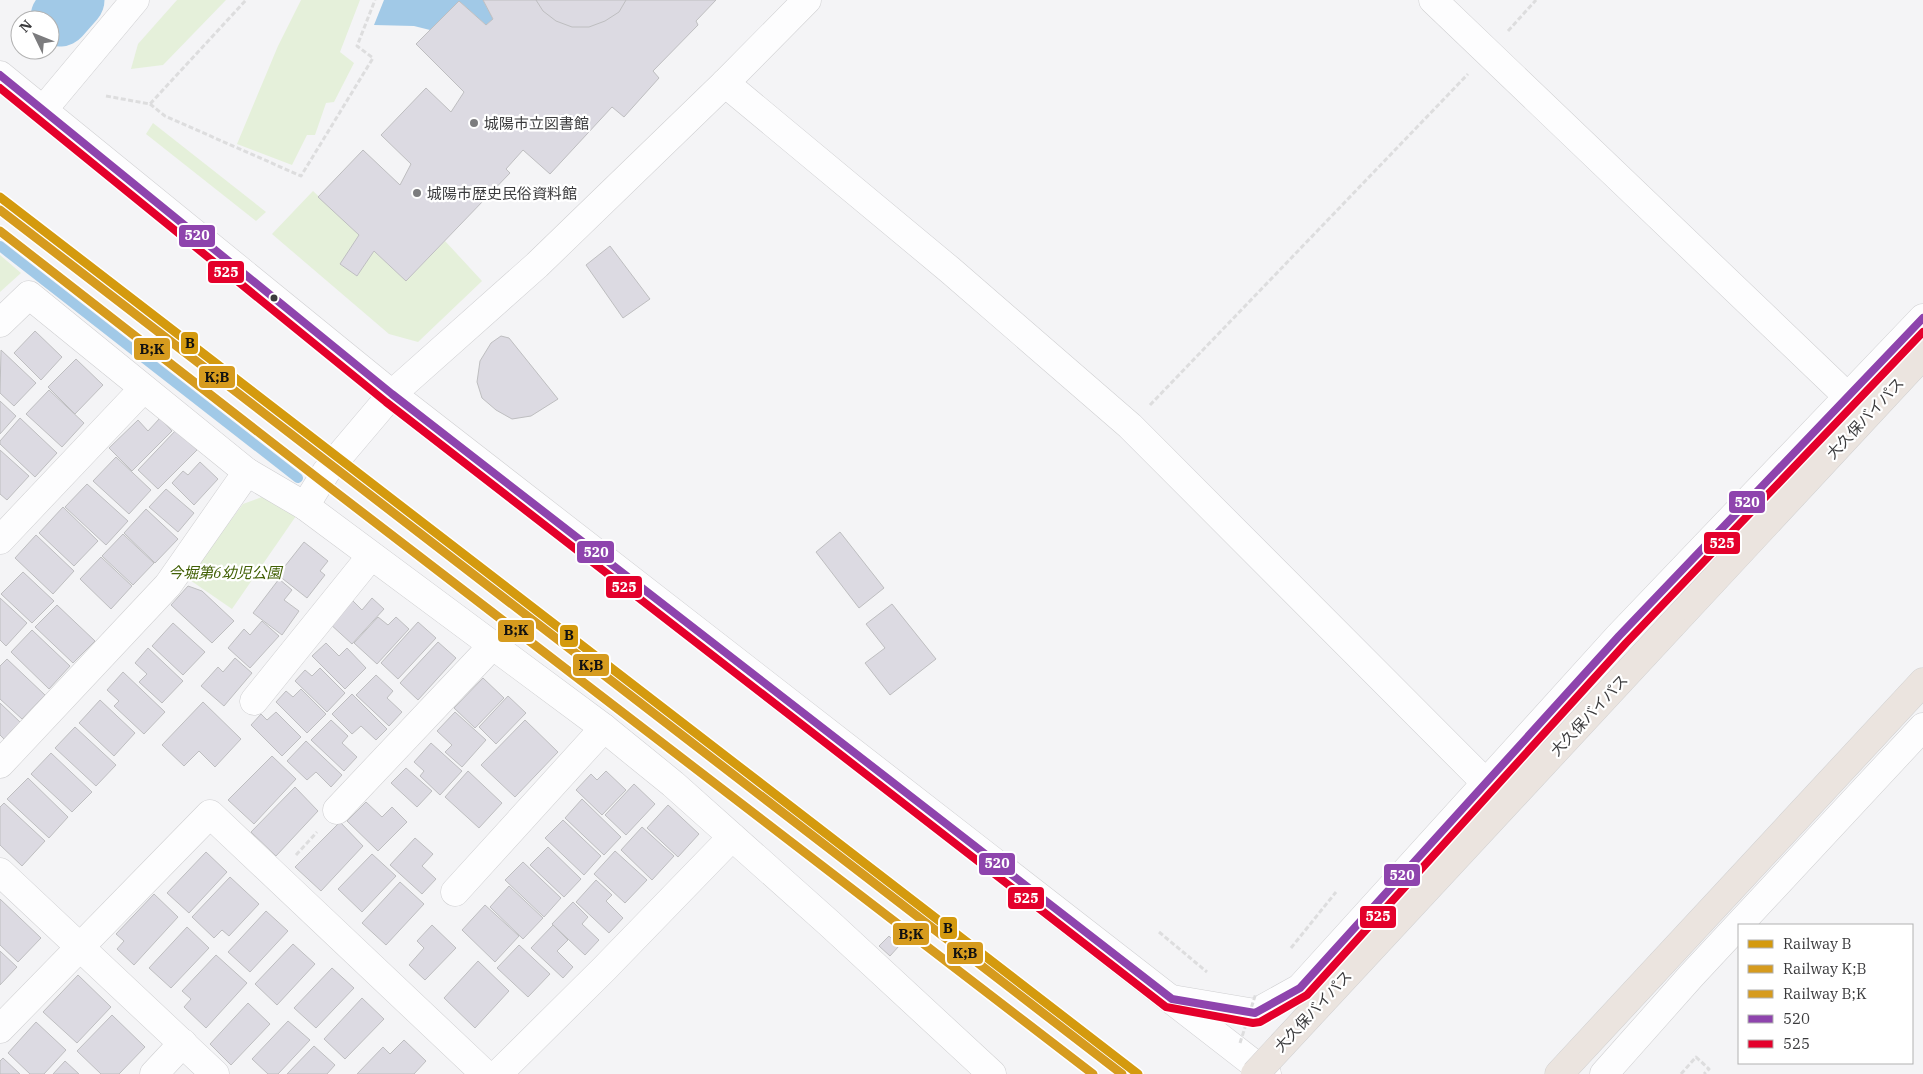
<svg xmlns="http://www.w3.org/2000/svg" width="1923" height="1074" font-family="'IBM Plex Serif','Noto Sans JP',serif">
<rect width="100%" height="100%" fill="#f4f4f6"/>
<g fill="#e5f0da">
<polygon points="177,0 226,0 163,65 131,69 138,44"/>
<polygon points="301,0 360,0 340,52 354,63 334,102 326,103 315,135 307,135 292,165 237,144 278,46"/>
<polygon points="153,123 266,212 256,221 146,134"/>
<polygon points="313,191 359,235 340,264 357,276 374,251 406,281 445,241 482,281 418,342 389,334 272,234"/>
<polygon points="0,255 21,273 0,292"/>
<polygon points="267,495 296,516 232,609 187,578 243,504"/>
</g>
<polygon fill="#a1c9e7" points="384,0 483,0 493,19 486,25 459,1 430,30 414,26 374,25"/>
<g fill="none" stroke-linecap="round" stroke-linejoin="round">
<polyline stroke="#a1c9e7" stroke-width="10" points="0,246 298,478"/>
<polyline stroke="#a1c9e7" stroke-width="59" points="60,17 75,0"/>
</g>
<g fill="#dcdae2" stroke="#bebec0">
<polygon points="483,0 716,0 696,21 698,25 653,71 659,78 624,117 612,107 550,174 523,150 506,169 510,173 406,281 374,251 357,276 340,264 359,235 318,197 363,150 400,185 411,164 381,135 426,88 451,112 464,92 416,44 459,1 486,25 493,19"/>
<polygon points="536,0 626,0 619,12 605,21 589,27 572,27 556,21 543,11"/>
<polygon points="610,246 650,299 623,318 586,265"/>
<polygon points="35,331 62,357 41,380 14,353"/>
<polygon points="501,336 509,338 558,399 531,416 512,419 496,410 482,398 477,382 480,361 491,343"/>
<polygon points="1,350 36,383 14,406 0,393"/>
<polygon points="76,359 103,385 75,414 48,387"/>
<polygon points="49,390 84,423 62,447 26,414"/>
<polygon points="0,401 16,416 0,434"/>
<polygon points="20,418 57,453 35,477 0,444 0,441"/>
<polygon points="160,418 172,431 132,471 109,448 138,420 148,431"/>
<polygon points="176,430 197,450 158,489 138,470"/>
<polygon points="0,450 29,476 7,500 0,494"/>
<polygon points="116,457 151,490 129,514 93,481"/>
<polygon points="200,462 218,479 194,505 172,483 183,471 188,475"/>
<polygon points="87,484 128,521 106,545 65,507"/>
<polygon points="166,489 194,513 178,532 149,507"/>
<polygon points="63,507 98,541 74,566 39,533"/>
<polygon points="146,509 178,539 155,563 124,533"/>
<polygon points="840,532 884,588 859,608 816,552"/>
<polygon points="123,534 154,563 133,585 102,556"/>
<polygon points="36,535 74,571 53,594 15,558"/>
<polygon points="304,542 328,561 320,571 325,575 307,598 278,575"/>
<polygon points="101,557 132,586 111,609 80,579"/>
<polygon points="23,572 54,601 32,623 1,594"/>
<polygon points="279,579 292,590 284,600 299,611 282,635 253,613"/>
<polygon points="188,586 202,591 234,621 212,643 171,605"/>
<polygon points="0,598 27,623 6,646 0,640"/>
<polygon points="372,598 384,609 352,644 329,623 351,599 362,610"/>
<polygon points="892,604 936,659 890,695 865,663 885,648 866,624"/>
<polygon points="57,605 95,641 73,663 35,627"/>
<polygon points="378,617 388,625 396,617 409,629 377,664 354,643"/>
<polygon points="262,621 279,636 250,668 228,648 244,629 250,635"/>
<polygon points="418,622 436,638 398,679 381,663"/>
<polygon points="173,623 205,652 183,675 152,646"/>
<polygon points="32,630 70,666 49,689 11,652"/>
<polygon points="438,642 456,658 418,700 400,683"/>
<polygon points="326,643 339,656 347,648 366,668 345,689 312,656"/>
<polygon points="148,648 183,681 162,703 139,682 147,674 135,663"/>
<polygon points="235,658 252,673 224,706 201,686 218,667 223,672"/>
<polygon points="7,659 45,695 22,719 0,699 0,666"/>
<polygon points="320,668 345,693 327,712 295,681 305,670 312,676"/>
<polygon points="123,672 165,712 144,734 114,706 119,701 107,690"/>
<polygon points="376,675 393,691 387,698 402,712 389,726 356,695"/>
<polygon points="483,678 504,698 475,728 454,708"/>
<polygon points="301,689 326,714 307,733 276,702 286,691 293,697"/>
<polygon points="352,694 387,729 376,740 361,726 352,734 332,714"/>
<polygon points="508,696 526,713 496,744 479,727"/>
<polygon points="100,700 135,733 114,756 79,723"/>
<polygon points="203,702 241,739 215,767 199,751 184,766 162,745"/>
<polygon points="0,703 20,722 4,739 0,735"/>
<polygon points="276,712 301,737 282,756 251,725 261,714 267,720"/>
<polygon points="455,712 486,740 462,767 445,752 452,745 437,731"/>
<polygon points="331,720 348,736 342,743 357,757 344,771 311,740"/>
<polygon points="525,720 558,752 515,797 481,765"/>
<polygon points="75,727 116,765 96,786 55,748"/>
<polygon points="306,741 342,775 331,787 316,772 307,780 287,761"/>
<polygon points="431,743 462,771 440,795 420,776 424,771 414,762"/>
<polygon points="51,753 92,792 72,812 31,774"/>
<polygon points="272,756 296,779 254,824 228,800"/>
<polygon points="406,768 432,791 417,807 391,783"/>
<polygon points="468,771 502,803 479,828 445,797"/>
<polygon points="606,771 626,790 602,815 576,790 591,774 597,780"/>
<polygon points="28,778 68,817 49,838 7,799"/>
<polygon points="634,784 655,804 626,835 605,815"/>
<polygon points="295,787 318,811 276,856 251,832"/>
<polygon points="582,799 621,837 604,855 565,818"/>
<polygon points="366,802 382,817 392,807 407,822 378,851 347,821"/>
<polygon points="4,803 45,841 22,866 0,845 0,807"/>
<polygon points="668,805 699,834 678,857 647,828"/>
<polygon points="563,820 601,856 584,875 545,838"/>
<polygon points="340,822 363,846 321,891 295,867"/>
<polygon points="642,827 674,856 652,880 621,850"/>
<polygon points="415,838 433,854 422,866 436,879 422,894 390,865"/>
<polygon points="548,847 581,879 564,897 530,865"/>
<polygon points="615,851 647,880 625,903 594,874"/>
<polygon points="206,852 227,872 189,913 167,893"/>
<polygon points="372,854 396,876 362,912 338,889"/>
<polygon points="523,862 561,898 544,917 505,880"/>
<polygon points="230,877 259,904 229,936 222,930 214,938 192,917"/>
<polygon points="596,880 612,895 606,901 623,918 609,933 576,902"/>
<polygon points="400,882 424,904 386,945 362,923"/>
<polygon points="509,886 543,918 523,939 490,907"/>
<polygon points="154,894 178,917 134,965 117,949 124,941 116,934"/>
<polygon points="0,899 41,938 18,962 0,945"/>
<polygon points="573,902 588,917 582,924 599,940 585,955 552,924"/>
<polygon points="485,905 519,936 495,962 462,930"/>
<polygon points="266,911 288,931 250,972 228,952"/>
<polygon points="432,925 456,948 425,980 409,965 424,948 417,941"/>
<polygon points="553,925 568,940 557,951 573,967 563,978 531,948"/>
<polygon points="187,927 209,948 171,988 149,968"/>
<polygon points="889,936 899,946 890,956 879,946"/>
<polygon points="293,944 315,964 277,1005 255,984"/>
<polygon points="519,945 550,974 528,997 497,968"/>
<polygon points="0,951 17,967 0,985"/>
<polygon points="216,955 247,983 206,1028 184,1007 191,999 182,991"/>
<polygon points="478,961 509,991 475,1028 444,998"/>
<polygon points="332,968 354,988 316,1028 294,1008"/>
<polygon points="78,975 111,1007 77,1043 43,1012"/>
<polygon points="362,998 384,1019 345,1059 324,1039"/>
<polygon points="248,1003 270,1024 231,1065 210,1044"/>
<polygon points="112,1015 145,1047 119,1074 101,1074 77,1051"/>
<polygon points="288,1021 310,1040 278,1074 268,1074 252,1059"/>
<polygon points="36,1022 66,1050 44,1074 30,1074 8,1053"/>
<polygon points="404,1040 426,1061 414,1074 357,1074 383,1047 390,1054"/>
<polygon points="314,1046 335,1065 327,1074 287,1074"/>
<polygon points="3,1058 20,1074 0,1074 0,1061"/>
<polygon points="65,1061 79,1074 53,1074"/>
</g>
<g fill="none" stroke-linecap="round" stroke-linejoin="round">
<g stroke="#cfcfd1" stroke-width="29">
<g id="minor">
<polyline points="1433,0 1847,396"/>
<polyline points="0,75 392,394 1267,1074"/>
<polyline points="725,83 950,270 1130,426 1485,782"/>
<polyline points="43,110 135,0"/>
<polyline points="0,323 29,295 247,472 305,506 604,728 673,784 830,924 992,1074"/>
<polyline points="305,506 326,472 392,394 537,265 725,83 807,0"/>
<polyline points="0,540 143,389"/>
<polyline points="254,701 371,556"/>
<polyline points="0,764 168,585 247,472"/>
<polyline points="337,810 493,645"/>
<polyline points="0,872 215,1074"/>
<polyline points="455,892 604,728"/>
<polyline points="1172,999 1255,1013 1300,988 1619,636 1923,318"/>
<polyline points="0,1029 210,814 485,1074"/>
<polyline points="154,1074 183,1043"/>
<polyline points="498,1074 604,969 732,837"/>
<polyline points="1604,1074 1691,976 1923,727"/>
</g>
</g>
<g stroke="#d0d0d1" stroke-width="29">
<g id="highway">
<polyline points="1672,625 1923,355"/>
<polyline points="1559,1074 1923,682"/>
</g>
</g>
<g stroke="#ddddde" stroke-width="3" stroke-dasharray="5 2.5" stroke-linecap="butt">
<polyline points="1508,31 1536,0"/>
<polyline points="106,96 150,104 246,0"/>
<polyline points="150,104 165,116 301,176 373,58 357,46 375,0"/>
<polyline points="1150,405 1468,74"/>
<polyline points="296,855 317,832"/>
<polyline points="1159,932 1207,972"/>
<polyline points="1291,948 1336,892"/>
<polyline points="1681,1074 1696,1057 1709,1069 1704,1074"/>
</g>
<use href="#minor" stroke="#fdfdfe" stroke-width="28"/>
<use href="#highway" stroke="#ebe4df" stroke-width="28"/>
<g stroke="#d0d0d1" stroke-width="29" stroke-linecap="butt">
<polyline id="highway-bridge" points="1255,1074 1672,625"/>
</g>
<polyline stroke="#ddddde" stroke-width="3" stroke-dasharray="5 2.5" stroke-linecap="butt" points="1240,1043 1256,993"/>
<use href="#highway-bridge" stroke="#ebe4df" stroke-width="28"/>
<g stroke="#fff" stroke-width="11">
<polyline id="bus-1" points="0,75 392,394 1172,999 1255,1013 1300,988 1619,636 1923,318"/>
</g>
<g stroke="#fff" stroke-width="11">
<polyline id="bus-2" points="0,88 386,402 1166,1007 1253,1023 1260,1022 1307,995 1626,643 1923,332"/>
</g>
<use href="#bus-1" stroke="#8e44ad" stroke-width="8"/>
<use href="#bus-2" stroke="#e4002b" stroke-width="8"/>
<g stroke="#fff" stroke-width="12">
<polyline id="rail-1" points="0,197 1138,1074"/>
</g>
<g stroke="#fff" stroke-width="12">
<polyline id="rail-2" points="0,210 1122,1074"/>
</g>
<g stroke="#fff" stroke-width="12">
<polyline id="rail-3" points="0,231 320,480 1093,1074"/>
</g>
<use href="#rail-1" stroke="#d49a0e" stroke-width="9"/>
<use href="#rail-2" stroke="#d69b1e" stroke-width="9"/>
<use href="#rail-3" stroke="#d69b1e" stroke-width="9"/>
</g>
<g fill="#7c7c7e" stroke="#fff" stroke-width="2">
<circle cx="474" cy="123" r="5"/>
<circle cx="417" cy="193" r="5"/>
</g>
<circle fill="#3b3b3d" stroke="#fff" stroke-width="2" cx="274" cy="298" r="4.5"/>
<g text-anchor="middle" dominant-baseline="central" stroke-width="4.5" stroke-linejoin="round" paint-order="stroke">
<g font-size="15" fill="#3b3b3d" stroke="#fff" text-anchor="start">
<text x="484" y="123">城陽市立図書館</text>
<text x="427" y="193">城陽市歴史民俗資料館</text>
</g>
<g font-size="15" fill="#3b3b3d" stroke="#fff">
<text transform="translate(1865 418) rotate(-47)">大久保バイパス</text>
<text transform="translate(1589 715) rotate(-47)">大久保バイパス</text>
<text transform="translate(1313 1011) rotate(-47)">大久保バイパス</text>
</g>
<g font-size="15" font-style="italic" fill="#416005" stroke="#fff">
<text x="225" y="572">今堀第6幼児公園</text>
</g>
</g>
<g stroke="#fff" stroke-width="2">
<rect x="178" y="224" width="38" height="24" rx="5" fill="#8e44ad"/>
<rect x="207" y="260" width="38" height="24" rx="5" fill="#e4002b"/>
<rect x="180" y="331" width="19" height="24" rx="5" fill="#d49a0e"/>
<rect x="133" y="337" width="38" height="24" rx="5" fill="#d69b1e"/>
<rect x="198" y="365" width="38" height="24" rx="5" fill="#d69b1e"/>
<rect x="1728" y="490" width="38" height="24" rx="5" fill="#8e44ad"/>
<rect x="1703" y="531" width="38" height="24" rx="5" fill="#e4002b"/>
<rect x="576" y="540" width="39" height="24" rx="5" fill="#8e44ad"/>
<rect x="605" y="575" width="38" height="24" rx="5" fill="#e4002b"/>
<rect x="497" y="619" width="38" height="24" rx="5" fill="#d69b1e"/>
<rect x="559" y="624" width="20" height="24" rx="5" fill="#d49a0e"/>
<rect x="572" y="653" width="38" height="24" rx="5" fill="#d69b1e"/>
<rect x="978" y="852" width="38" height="24" rx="5" fill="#8e44ad"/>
<rect x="1383" y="863" width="38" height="24" rx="5" fill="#8e44ad"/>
<rect x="1007" y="886" width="38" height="24" rx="5" fill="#e4002b"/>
<rect x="1359" y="905" width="38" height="24" rx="5" fill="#e4002b"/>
<rect x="939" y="916" width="19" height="24" rx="5" fill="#d49a0e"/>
<rect x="892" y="922" width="38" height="24" rx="5" fill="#d69b1e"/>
<rect x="946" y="941" width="38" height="24" rx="5" fill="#d69b1e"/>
</g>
<g font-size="14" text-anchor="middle" font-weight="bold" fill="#fff">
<text x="197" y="240">520</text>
<text x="226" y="277">525</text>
<text x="1747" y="507">520</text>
<text x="1722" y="548">525</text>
<text x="596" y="557">520</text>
<text x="624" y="592">525</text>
<text x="997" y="868">520</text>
<text x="1402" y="880">520</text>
<text x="1026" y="903">525</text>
<text x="1378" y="921">525</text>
</g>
<g font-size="14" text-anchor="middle" font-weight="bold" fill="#111">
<text x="190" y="348">B</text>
<text x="152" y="354">B;K</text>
<text x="217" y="382">K;B</text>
<text x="516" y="635">B;K</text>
<text x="569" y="640">B</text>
<text x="591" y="670">K;B</text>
<text x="948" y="933">B</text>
<text x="911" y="939">B;K</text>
<text x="965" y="958">K;B</text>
</g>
<rect x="1738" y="924" width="175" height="140" fill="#ffffff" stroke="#b1b1b1"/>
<rect x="1748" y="940" width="25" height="8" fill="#d49a0e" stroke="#b1b1b1"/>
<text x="1783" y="949" font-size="15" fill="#3b3b3d">Railway B</text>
<rect x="1748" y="965" width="25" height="8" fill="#d69b1e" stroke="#b1b1b1"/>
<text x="1783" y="974" font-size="15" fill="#3b3b3d">Railway K;B</text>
<rect x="1748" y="990" width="25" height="8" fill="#d69b1e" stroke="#b1b1b1"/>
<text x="1783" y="999" font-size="15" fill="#3b3b3d">Railway B;K</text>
<rect x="1748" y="1015" width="25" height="8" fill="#8e44ad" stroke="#b1b1b1"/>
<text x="1783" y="1024" font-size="15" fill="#3b3b3d">520</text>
<rect x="1748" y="1040" width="25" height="8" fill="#e4002b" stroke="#b1b1b1"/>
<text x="1783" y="1049" font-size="15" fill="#3b3b3d">525</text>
<g transform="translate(35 35) rotate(313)"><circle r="24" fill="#ffffff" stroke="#b1b1b1"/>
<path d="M0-4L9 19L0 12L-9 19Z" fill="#7c7c7e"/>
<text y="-8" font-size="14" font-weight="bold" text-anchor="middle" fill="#3b3b3d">N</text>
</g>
</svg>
